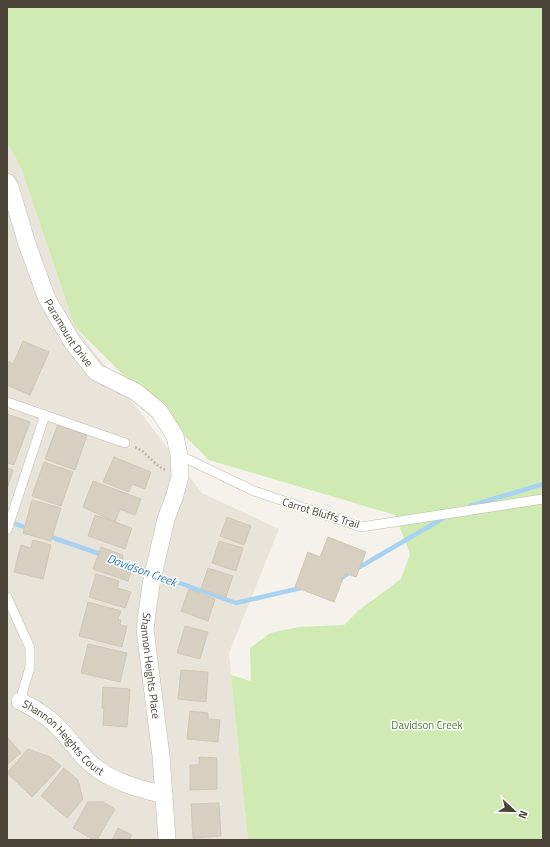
<svg xmlns="http://www.w3.org/2000/svg" width="550" height="847" font-family="'Titillium Web',sans-serif">
<rect width="100%" height="100%" fill="#f5f2eb"/>
<polygon fill="#e9e4d9" points="7,143 20,165 75,327 202,493 279,529 229,653 248,840 7,840"/>
<polygon fill="#d0eab3" points="7,7 543,7 543,840 248,840 231,675 251,681 250,648 270,633 299,627 344,625 359,610 401,579 410,554 395,515 209,460 75,327 20,165 7,143"/>
<g fill="none" stroke-linecap="round" stroke-linejoin="round">
<g stroke="#a7d2f2" stroke-width="4.5">
<polyline points="470,506 543,484"/>
<polyline points="8,521 29,529"/>
<polyline points="48,536 103,555"/>
<polyline points="127,564 150,572"/>
<polyline points="157,575 236,603 305,587"/>
<polyline points="339,579 447,516"/>
</g>
</g>
<g fill="#d7cfc0" stroke="#d2c7b3">
<polygon points="23,341 49,352 30,395 7,385 7,361 13,364"/>
<polygon points="7,414 30,422 14,465 7,463"/>
<polygon points="58,424 87,435 75,470 45,459"/>
<polygon points="114,457 151,472 145,489 132,484 129,492 103,482"/>
<polygon points="44,462 73,472 61,506 32,496"/>
<polygon points="7,468 13,470 7,489"/>
<polygon points="93,481 141,499 135,515 120,509 115,522 83,507"/>
<polygon points="32,500 61,508 51,541 23,533"/>
<polygon points="95,515 132,528 125,549 88,536"/>
<polygon points="227,517 251,526 244,545 220,536"/>
<polygon points="328,537 366,552 356,577 345,573 334,602 295,587 308,552 320,557"/>
<polygon points="33,540 51,545 43,579 14,572 21,545 31,548"/>
<polygon points="219,541 243,548 236,571 212,563"/>
<polygon points="101,547 123,555 122,562 133,565 128,581 93,569"/>
<polygon points="208,568 233,576 226,597 201,589"/>
<polygon points="96,574 119,581 117,588 131,592 125,608 89,597"/>
<polygon points="189,589 215,599 208,621 181,611"/>
<polygon points="88,602 121,611 118,619 121,620 120,625 127,626 122,647 79,636"/>
<polygon points="185,626 208,632 200,659 177,653"/>
<polygon points="88,644 127,653 120,682 81,673"/>
<polygon points="181,670 208,672 206,702 178,699"/>
<polygon points="103,687 130,689 127,727 103,725 104,708 102,708"/>
<polygon points="190,711 208,713 208,719 220,720 218,742 187,739"/>
<polygon points="7,737 21,753 7,765"/>
<polygon points="28,749 50,757 61,766 32,797 7,773"/>
<polygon points="199,757 217,758 217,789 190,790 190,765 199,765"/>
<polygon points="64,768 78,780 83,799 67,818 41,796"/>
<polygon points="88,802 103,802 115,809 97,840 94,840 73,828"/>
<polygon points="219,803 221,836 193,838 191,804"/>
<polygon points="118,828 132,835 129,840 112,840"/>
</g>
<g fill="none" stroke-linecap="round" stroke-linejoin="round">
<g stroke="#c1bbad" stroke-width="10">
<g id="lane">
<polyline points="7,402 125,443"/>
<polyline points="179,455 254,491 361,527 543,499"/>
<polyline points="7,530 45,415"/>
<polyline points="7,597 30,648 30,667 20,701"/>
</g>
</g>
<g stroke="#c1bbad" stroke-width="18">
<g id="street">
<path id="s1" d="M 7,182 L 10,187 L 27,244 L 47,299 L 73,343 L 96,372 L 136,392 L 159,411 L 175,436 L 179,455 L 180,476 L 175,495 L 166,519 L 151,584 L 145,629 L 161,756 L 167,840"/>
<path id="s2" d="M 20,701 C 34,708 46,715 57,726 C 72,741 82,759 99,770 C 119,784 142,789 164,795"/>
</g>
</g>
<path stroke="#c3b79e" stroke-width="2.5" stroke-dasharray="2 2" stroke-linecap="butt" d="M 135,447 C 147,452 153,465 166,470"/>
<use href="#lane" stroke="#fff" stroke-width="9"/>
<use href="#street" stroke="#fff" stroke-width="17"/>
</g>
<g text-anchor="middle" dominant-baseline="central" stroke-width="3" stroke-linejoin="round" paint-order="stroke">
<g font-size="11" fill="#4a4338" stroke="#fff">
<text stroke="none"><textPath href="#s1" startOffset="164">Paramount Drive</textPath></text>
<text transform="translate(321 513) rotate(17)">Carrot Bluffs Trail</text>
<text stroke="none"><textPath href="#s1" startOffset="551">Shannon Heights Place</textPath></text>
<text stroke="none"><textPath href="#s2" startOffset="57">Shannon Heights Court</textPath></text>
</g>
<g font-size="11" fill="#477e29" stroke="#fff">
<text x="427" y="725">Davidson Creek</text>
</g>
<g font-size="12" font-style="italic" fill="#2e7bb9" stroke="#fff">
<text transform="translate(142 570) rotate(20)">Davidson Creek</text>
</g>
</g>
<rect width="550" height="847" fill="none" stroke="#4a4338" stroke-width="16"/>
<g transform="translate(514 811) rotate(112)" stroke="#ffffff" stroke-width="3" paint-order="stroke">
<path d="M0-3L7 15L0 10L-7 15Z" fill="#4a4338"/>
<text y="-6" font-size="11" font-weight="bold" text-anchor="middle" fill="#4a4338">N</text>
</g>
</svg>
